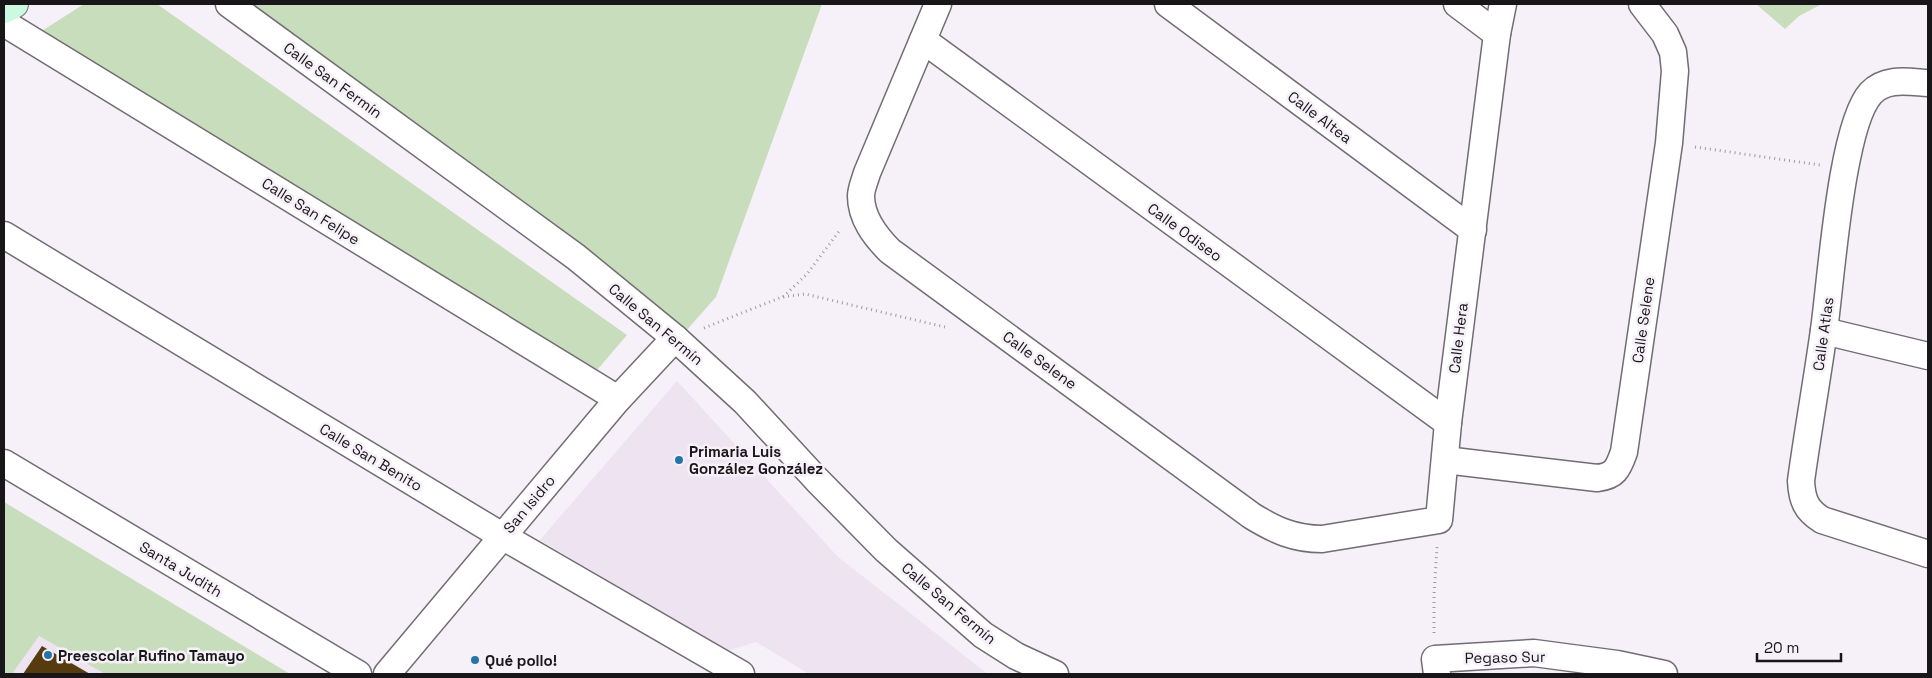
<svg xmlns="http://www.w3.org/2000/svg" width="1932" height="678" font-family="'Space Grotesk',sans-serif">
<rect width="100%" height="100%" fill="#f6f0f8"/>
<g fill="#eee3f1">
<polygon points="677,381 838,557 988,674 809,674 756,642 727,651 540,540"/>
<polygon points="39,636 105,674 12,674"/>
</g>
<g fill="#c8ddbb">
<polygon points="84,4 157,4 627,335 597,370 37,34"/>
<polygon points="242,4 822,4 716,297 685,332 647,297 296,48"/>
<polygon points="1756,4 1822,4 1799,16 1785,29"/>
<polygon points="4,502 290,674 105,674 39,636 12,674 4,674"/>
</g>
<polygon fill="#553b0e" points="42,646 90,674 23,674"/>
<g fill="none" stroke-linecap="round" stroke-linejoin="round">
<g stroke="#726d74" stroke-width="29">
<g id="street">
<polyline points="229,4 576,257 675,338 745,402 817,480 886,550 983,635 1016,656 1055,674"/>
<path d="M 938,4 L 867,173 C 865,180 861,189 861,196 C 861,218 875,236 890,251 L 1252,516 C 1275,530 1294,539 1322,539 L 1439,520 L 1448,423 L 1497,34 L 1503,4"/>
<polyline points="1168,4 1473,230"/>
<polyline points="1457,4 1497,34"/>
<polyline points="4,23 618,399"/>
<polyline points="923,40 1448,423"/>
<path d="M 1928,83 C 1909,82 1886,77 1871,93 C 1841,125 1831,281 1824,330 C 1817,380 1808,430 1801,481 C 1802,500 1806,510 1822,520 L 1928,554"/>
<polyline points="4,235 502,536 741,674"/>
<polyline points="1824,331 1928,356"/>
<path d="M 1445,460 L 1597,478 C 1615,476 1618,469 1624,452 L 1669,143 L 1675,71 L 1673,52 L 1665,34 L 1642,4"/>
<polyline points="4,463 358,674"/>
<polyline points="387,674 618,399 675,338"/>
<polyline points="1437,674 1435,659 1534,653 1617,664 1664,674"/>
</g>
</g>
<g stroke="#726d74" stroke-width="30">
<polyline id="secondary" points="4,9 14,4"/>
</g>
<g stroke="#9f9aa0" stroke-width="3" stroke-dasharray="1 4" stroke-linecap="butt">
<polyline points="1695,147 1820,165"/>
<polyline points="783,297 807,274 840,230"/>
<polyline points="704,328 782,297 805,294 945,327"/>
<polyline points="1434,633 1434,595 1437,547"/>
</g>
<use href="#street" stroke="#fff" stroke-width="26"/>
<use href="#secondary" stroke="#ccfae0" stroke-width="28"/>
</g>
<g fill="#2475a6" stroke="#f6f0f8" stroke-width="2">
<circle cx="679" cy="460" r="5"/>
<circle cx="48" cy="655" r="5"/>
<circle cx="475" cy="660" r="5"/>
</g>
<g text-anchor="middle" dominant-baseline="central" stroke-width="5" stroke-linejoin="round" paint-order="stroke">
<g font-size="15" fill="#181618" stroke="#f6f0f8">
<text transform="translate(333 80) rotate(36)">Calle San Fermín</text>
<text transform="translate(1320 117) rotate(37)">Calle Altea</text>
<text transform="translate(311 211) rotate(32)">Calle San Felipe</text>
<text transform="translate(1185 232) rotate(36)">Calle Odiseo</text>
<text transform="translate(1643 320) rotate(-82)">Calle Selene</text>
<text transform="translate(656 324) rotate(40)">Calle San Fermín</text>
<text transform="translate(1823 334) rotate(-82)">Calle Atlas</text>
<text transform="translate(1458 338) rotate(-83)">Calle Hera</text>
<text transform="translate(1040 360) rotate(36)">Calle Selene</text>
<text transform="translate(371 457) rotate(31)">Calle San Benito</text>
<text transform="translate(529 504) rotate(-50)">San Isidro</text>
<text transform="translate(181 569) rotate(31)">Santa Judith</text>
<text transform="translate(949 603) rotate(40)">Calle San Fermín</text>
<text transform="translate(1505 657) rotate(-1)">Pegaso Sur</text>
</g>
<g font-size="15" font-weight="bold" fill="#181618" stroke="#f6f0f8" text-anchor="start">
<text x="689" y="451">Primaria Luis<tspan x="689" dy="17">González González</tspan></text>
<text x="58" y="655">Preescolar Rufino Tamayo</text>
<text x="485" y="660">Qué pollo!</text>
</g>
</g>
<rect width="1932" height="678" fill="none" stroke="#181618" stroke-width="10"/>
<path d="M1757 653v8h84v-8" fill="none" stroke="#181618" stroke-width="2.5"/>
<text x="1764" y="653" font-size="15" fill="#181618" stroke="#f6f0f8" stroke-width="4" paint-order="stroke">20 m</text>
</svg>
